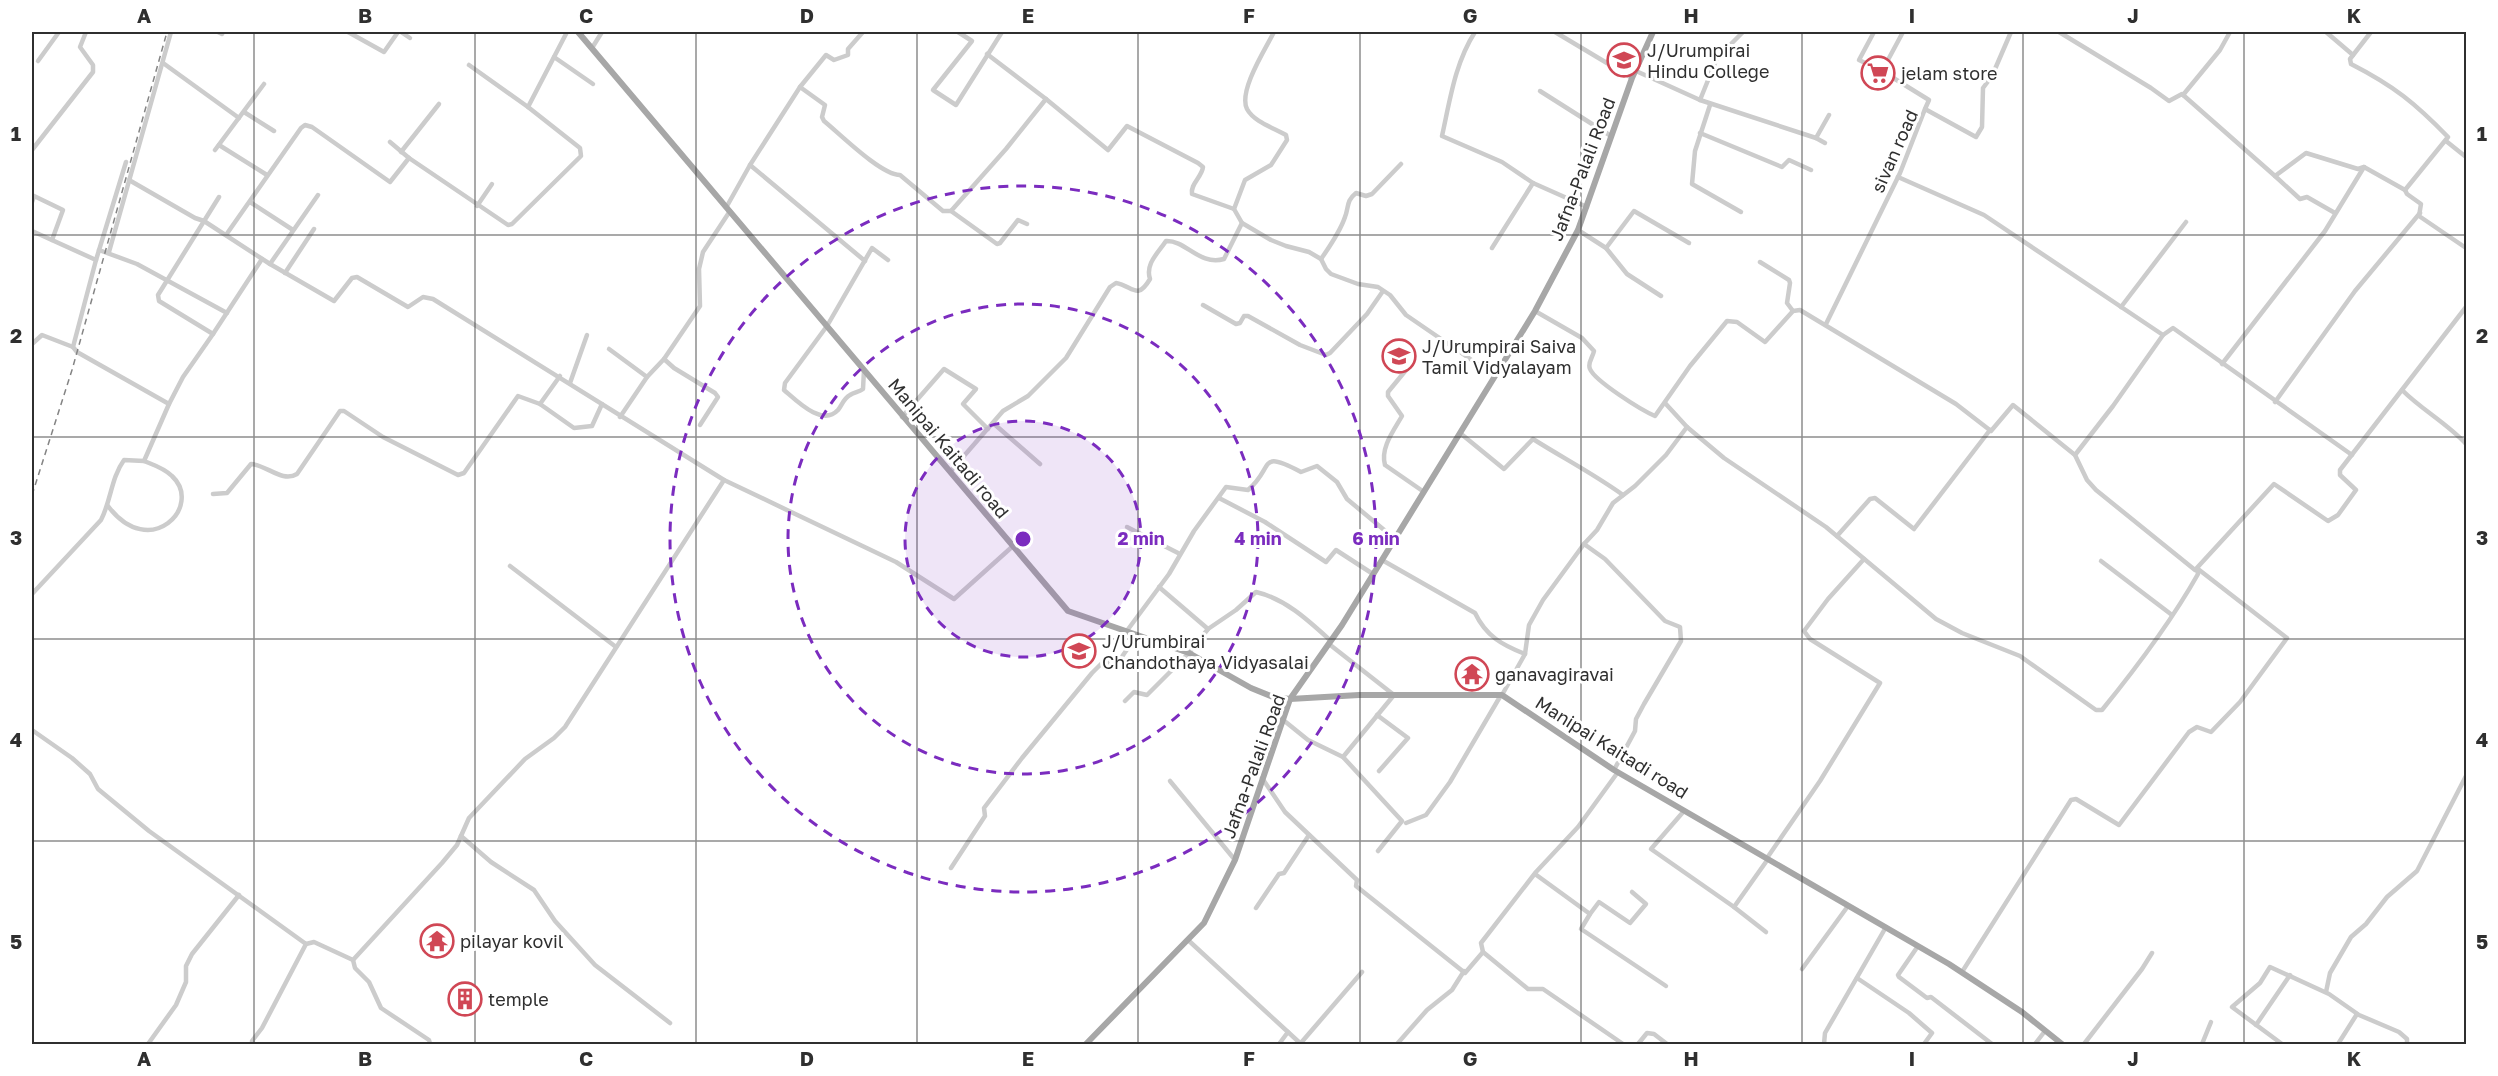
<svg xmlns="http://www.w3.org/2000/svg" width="2498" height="1076" font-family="'Golos Text',sans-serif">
<rect width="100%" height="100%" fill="#fff"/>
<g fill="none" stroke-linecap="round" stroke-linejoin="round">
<g stroke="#ccc" stroke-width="4.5">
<polyline points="218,32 222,34 223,32"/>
<polyline points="348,32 384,52 398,32"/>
<polyline points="401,32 410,38"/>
<polyline points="958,32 972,41 933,90 956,105 1002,32"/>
<path d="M 1274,32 C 1266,48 1238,91 1247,109 C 1254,122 1274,128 1286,135 L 1287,140 L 1271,165 L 1245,180 L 1234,209 L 1242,223 L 1271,240 L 1286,246 L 1309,252 L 1321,259 L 1326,269 L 1331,274 L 1358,284 L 1378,287 L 1390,295 L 1406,315 L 1495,376"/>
<path d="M 1475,32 C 1455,63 1450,100 1442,136 L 1502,162 L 1533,183 L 1587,207"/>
<polyline points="1555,32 1632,78"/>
<polyline points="1874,32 1859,60 1882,71"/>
<polyline points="1903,32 1882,71 1929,100 1925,109"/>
<path d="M 2059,32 L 2151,88 L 2169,101 L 2182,94 L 2275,176 L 2306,153 L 2358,169 L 2364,167 L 2405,190 L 2448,137 C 2415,103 2394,86 2351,64 L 2350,59 L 2371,32"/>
<polyline points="2326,32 2353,55"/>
<polyline points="592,48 602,32"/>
<polyline points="554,57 593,84"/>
<polyline points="38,61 59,32"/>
<polyline points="163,63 239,118"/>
<polyline points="469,65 528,107"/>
<polyline points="1636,71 1700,100 1717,58 1743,32"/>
<path d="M 800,87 L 825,105 L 822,117 L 824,121 C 840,134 881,175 900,175 L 943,211 L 951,211 L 1006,149 L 1046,99 L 987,54"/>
<polyline points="1540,91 1611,136"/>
<polyline points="2183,95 2220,50 2230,32"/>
<path d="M 1046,99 L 1108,150 L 1127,126 L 1198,163 L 1203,167 C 1202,177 1190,184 1192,194 L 1234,209"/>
<polyline points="1700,100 1816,138 1829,115"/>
<polyline points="1710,105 1695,151 1692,184 1741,212"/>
<polyline points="244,112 274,131"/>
<polyline points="1700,133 1782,167 1789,160 1811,170"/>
<polyline points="1816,138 1825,143"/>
<polyline points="2446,141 2466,157"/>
<polyline points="390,142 409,158 508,225 512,224 581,156 580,148 528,107 567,32"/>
<polyline points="219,145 267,175"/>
<polyline points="32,150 93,72 93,65 80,47 86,32"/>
<polyline points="215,150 264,84"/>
<polyline points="401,152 439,104"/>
<polyline points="750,165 800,87 826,55 834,60 848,55 848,49 863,32"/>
<polyline points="2275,176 2300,199 2307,197 2335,213"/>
<polyline points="1898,177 1984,215 2163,335 2173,328 2352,455"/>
<polyline points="129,180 195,218 204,221 270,264 334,301 352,278 357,277 408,307 423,297 433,299 724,480"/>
<polyline points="2405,190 2407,194 2421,204 2419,216 2466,248"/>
<polyline points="32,202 34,196 63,210 52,240"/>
<polyline points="250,202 293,230"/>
<polyline points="477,206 492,184"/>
<polyline points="727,206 750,165 865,261"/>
<polyline points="951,211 997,244 1000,243 1018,220 1027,224"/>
<polyline points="1578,230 1606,248 1627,274 1661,296"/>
<polyline points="32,231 96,260"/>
<polyline points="226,235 301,128 305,125 312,127 390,182 409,158"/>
<polyline points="1492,248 1533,183"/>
<polyline points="1606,248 1634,211 1689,243"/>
<polyline points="99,250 137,264 227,313"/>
<polyline points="109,252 171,32"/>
<path d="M 1321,259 C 1330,246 1340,232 1345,217 C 1349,207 1346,201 1356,193 L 1366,196 L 1372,194 L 1401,164"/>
<polyline points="1760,262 1789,280 1790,283 1787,303 1793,311"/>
<polyline points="270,264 318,195"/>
<polyline points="285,273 314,229"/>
<polyline points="1203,305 1236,324 1240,323 1244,316 1248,316 1300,345 1326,355 1330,353 1367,314 1383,291"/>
<polyline points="2121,307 2186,222"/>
<path d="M 1535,311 L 1582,338 L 1594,351 C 1593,357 1587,363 1590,369 C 1595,381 1641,410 1655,416 L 1690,366 L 1727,321 L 1737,322 L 1765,342 L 1793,311 L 1800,310 L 1956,404 L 1991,431 L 2013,405 L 2075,455 L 2087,480 L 2096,490 L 2195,570 L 2274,484 L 2328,521 L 2338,515 L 2356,490 L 2340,475 L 2340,470 L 2466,307"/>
<polyline points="1826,324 1900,173 1925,109 1976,137 1982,127 1983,88 1992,76 2011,32"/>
<polyline points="213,334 262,259"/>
<polyline points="32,344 42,335 73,347"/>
<polyline points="609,349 647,377"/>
<polyline points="664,359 674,368 715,393 718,397 700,425"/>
<path d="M 1411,364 L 1388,392 L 1388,396 L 1402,416 C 1394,430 1380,448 1385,465 L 1424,492"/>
<polyline points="2222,364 2325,231 2364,167"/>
<path d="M 864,370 L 863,389 C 859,392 855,392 850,395 C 844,398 842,405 838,410 C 822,427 797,401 784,390 L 785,383 L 827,326 L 872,248 L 888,260"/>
<polyline points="570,383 587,335"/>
<path d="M 2402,390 C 2422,410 2448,424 2466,444"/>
<polyline points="2275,402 2355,291 2420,213"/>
<path d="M 1665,403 L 1687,427 L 1724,458 L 1826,527 L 1936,619 L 1962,633 L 2020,656 L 2096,710 L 2102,710 C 2137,667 2171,622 2198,574 L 2197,569"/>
<polyline points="169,404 183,377 213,334 159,301 158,295 219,197"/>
<polyline points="540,404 560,376"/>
<polyline points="620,417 647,377 664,359 700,306 699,269 703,252 730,211"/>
<polyline points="902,417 944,369 976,389 963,404 988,429"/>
<polyline points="993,423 1040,464"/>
<path d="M 1460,433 L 1504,469 L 1533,439 C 1563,458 1594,474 1623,495"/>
<polyline points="2075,455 2113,406 2163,335"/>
<path d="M 950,472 L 1003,411 L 1028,396 L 1066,358 L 1110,287 L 1116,283 C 1133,286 1137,301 1150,279 C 1145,264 1158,253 1166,241 C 1186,240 1199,266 1224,259 L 1242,223"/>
<path d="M 213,494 L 227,493 L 251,464 C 267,465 282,483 297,474 L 340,411 L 344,411 L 383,437 L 458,475 L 464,473 L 518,396 L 540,404 L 574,428 L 592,426 L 602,404"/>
<polyline points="1219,498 1265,522 1326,562 1336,550 1373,574"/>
<path d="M 108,506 C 150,562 204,506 172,476 C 164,468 154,465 144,461"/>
<polyline points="1127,527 1180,554"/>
<polyline points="1837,536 1870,499 1875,498 1914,529 1990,430"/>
<polyline points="1584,544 1605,559 1665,621 1680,627 1681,641 1644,704 1636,719 1635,731 1614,770"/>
<path d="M 1382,560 L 1475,613 C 1486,636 1502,645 1525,654"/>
<polyline points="2101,561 2172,615"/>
<polyline points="510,566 616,647"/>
<polyline points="1159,587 1208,629"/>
<path d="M 32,594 L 101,520 C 111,501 111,478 124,460 L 144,461 L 169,404 L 77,352 L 73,347 L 96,260 L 126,162"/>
<path d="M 1126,632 L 1169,574 L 1194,531 L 1226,487 L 1248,490 C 1275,467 1257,449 1301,472 L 1317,466 L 1337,482 L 1347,499 L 1395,539"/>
<polyline points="1329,644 1394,695 1343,757"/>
<polyline points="1502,695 1525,654 1529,625 1543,600 1584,544 1597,530 1613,503 1635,486 1666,455 1687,427"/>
<path d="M 1125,701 L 1134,692 L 1147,695 L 1189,653 L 1208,629 L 1236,610 L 1256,592 C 1286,599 1309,621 1331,641"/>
<polyline points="1377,715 1408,738 1379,771"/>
<polyline points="1282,719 1308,740 1343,757 1402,821 1378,851"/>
<polyline points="32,730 72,758 90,774 98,789 149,831 306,944 314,942 353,960 355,968 369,982 381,1008 429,1040 430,1044"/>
<polyline points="1262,778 1285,812 1357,880 1356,886 1465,973 1483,952 1481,943 1536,872 1578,827 1618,772"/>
<polyline points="1170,781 1235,860"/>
<polyline points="1684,811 1651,849 1734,907"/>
<polyline points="1406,823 1426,815 1450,782 1501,695"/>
<polyline points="461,836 491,862 534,890 555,921 595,965 670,1023"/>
<polyline points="1767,858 1820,781 1880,683 1810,639 1804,631 1828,599 1864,559"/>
<polyline points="951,868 985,816 984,808 1022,758 1092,673 1101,664 1119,661 1137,635"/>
<polyline points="1535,874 1590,914 1581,929 1666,986"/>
<polyline points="1256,908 1279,874 1284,873 1309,835"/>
<polyline points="1590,914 1599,902 1630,923 1646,904 1632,892"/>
<polyline points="1766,932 1734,907 1768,859"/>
<polyline points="1188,940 1301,1044"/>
<polyline points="1918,946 1898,975 1899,977 1927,998 1931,997 1992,1044"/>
<polyline points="1483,952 1528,989 1543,989 1623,1044"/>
<polyline points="353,960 442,863 457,845 469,818 525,759 554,738 565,727 724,480 896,562 954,599 1013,546"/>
<polyline points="1802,969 1848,906"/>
<polyline points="1962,972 2071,800 2076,799 2119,825 2189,732 2197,727 2211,732 2240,702 2287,638 2198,569"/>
<polyline points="1857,978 1909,1013 1932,1033 1924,1044"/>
<polyline points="2326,992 2330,973 2351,937 2366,924 2387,897 2417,871 2466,776"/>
<polyline points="2256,1025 2290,975"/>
<polyline points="148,1044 176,1005 186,982 186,966 192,954 239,895"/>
<polyline points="254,1044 252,1041 262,1028 306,944"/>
<polyline points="1279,1044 1288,1032"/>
<polyline points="1300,1044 1362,972"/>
<polyline points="1397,1044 1427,1010 1452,990 1464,971"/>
<polyline points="1638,1044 1647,1033 1654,1034 1667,1044"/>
<polyline points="1824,1044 1825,1033 1886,927"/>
<polyline points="2035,1044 2045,1031"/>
<polyline points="2084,1044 2142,969 2152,953"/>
<polyline points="2202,1044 2211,1022"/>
<polyline points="2282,1044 2232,1007 2260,983 2270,967 2329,994 2359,1015 2399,1032 2407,1039 2407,1044"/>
<polyline points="2338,1044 2357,1014"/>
</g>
<g stroke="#a7a7a7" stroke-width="6">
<polyline points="578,32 1068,611 1189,653 1251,688 1273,697 1290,699 1359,695 1502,695 1614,770 1949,964 2022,1012 2062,1044"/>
<polyline points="1086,1044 1204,923 1235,860 1290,699 1342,625 1535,311 1578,230 1632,78 1653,32"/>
</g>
<polyline stroke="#848484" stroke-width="1.5" stroke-dasharray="6 4.5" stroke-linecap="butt" points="32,495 72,370 167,32"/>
</g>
<path fill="none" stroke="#2f2f2f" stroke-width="1.5" stroke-opacity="0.55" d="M 254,32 L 254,1044M 475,32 L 475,1044M 696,32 L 696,1044M 917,32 L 917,1044M 1138,32 L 1138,1044M 1360,32 L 1360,1044M 1581,32 L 1581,1044M 1802,32 L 1802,1044M 2023,32 L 2023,1044M 2244,32 L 2244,1044M 32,235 L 2466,235M 32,437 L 2466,437M 32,639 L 2466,639M 32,841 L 2466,841"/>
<circle cx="1023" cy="539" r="118" fill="#7b2cbf" fill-opacity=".12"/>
<g fill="none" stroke="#7b2cbf" stroke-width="3" stroke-dasharray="10 8">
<circle cx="1023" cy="539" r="118"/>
<circle cx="1023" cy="539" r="235"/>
<circle cx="1023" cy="539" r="353"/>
</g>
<defs>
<g id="school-ring" transform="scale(1.725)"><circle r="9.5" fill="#fff" stroke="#d04755" stroke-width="1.5"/><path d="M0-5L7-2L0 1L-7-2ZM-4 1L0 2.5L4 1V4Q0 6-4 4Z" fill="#d04755"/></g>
<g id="supermarket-ring" transform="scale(1.725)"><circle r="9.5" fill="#fff" stroke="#d04755" stroke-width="1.5"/><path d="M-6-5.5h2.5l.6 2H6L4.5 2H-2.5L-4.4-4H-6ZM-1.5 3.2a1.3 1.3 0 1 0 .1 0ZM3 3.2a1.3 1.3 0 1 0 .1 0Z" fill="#d04755"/></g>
<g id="temple-ring" transform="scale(1.725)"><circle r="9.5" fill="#fff" stroke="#d04755" stroke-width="1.5"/><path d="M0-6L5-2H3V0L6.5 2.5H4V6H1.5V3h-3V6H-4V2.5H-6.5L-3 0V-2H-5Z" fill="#d04755"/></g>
<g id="building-ring" transform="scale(1.725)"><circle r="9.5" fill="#fff" stroke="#d04755" stroke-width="1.5"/><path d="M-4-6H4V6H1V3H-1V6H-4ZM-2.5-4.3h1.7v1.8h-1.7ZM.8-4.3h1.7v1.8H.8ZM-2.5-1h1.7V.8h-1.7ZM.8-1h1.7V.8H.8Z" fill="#d04755"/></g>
</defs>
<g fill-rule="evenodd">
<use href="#school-ring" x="1624" y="60"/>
<use href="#supermarket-ring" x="1878" y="73"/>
<use href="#school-ring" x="1399" y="356"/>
<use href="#school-ring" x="1079" y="651"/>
<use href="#temple-ring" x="1472" y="674"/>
<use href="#temple-ring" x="437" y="941"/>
<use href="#building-ring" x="465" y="999"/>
</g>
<g text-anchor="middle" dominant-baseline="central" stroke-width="6" stroke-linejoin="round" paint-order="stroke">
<g font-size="18" fill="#2f2f2f" stroke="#fff" text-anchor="start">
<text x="1647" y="50">J/Urumpirai<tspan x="1647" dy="21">Hindu College</tspan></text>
<text x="1901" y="73">jelam store</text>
<text x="1422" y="346">J/Urumpirai Saiva<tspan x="1422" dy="21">Tamil Vidyalayam</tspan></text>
<text x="1102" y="641">J/Urumbirai<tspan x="1102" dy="21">Chandothaya Vidyasalai</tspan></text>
<text x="1495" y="674">ganavagiravai</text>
<text x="460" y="941">pilayar kovil</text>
<text x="488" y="999">temple</text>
</g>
<g font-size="18" fill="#2f2f2f" stroke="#fff">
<text transform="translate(1894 151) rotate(-66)">sivan road</text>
<text transform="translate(1582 169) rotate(-69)">Jafna-Palali Road</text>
<text transform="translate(949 448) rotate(50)">Manipai Kaitadi road</text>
<text transform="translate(1612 747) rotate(32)">Manipai Kaitadi road</text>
<text transform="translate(1253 766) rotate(-70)">Jafna-Palali Road</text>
</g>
</g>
<circle cx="1023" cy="539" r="9" fill="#7b2cbf" stroke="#fff" stroke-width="3"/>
<g font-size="18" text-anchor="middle" font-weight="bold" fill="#7b2cbf" stroke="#fff" stroke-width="6" stroke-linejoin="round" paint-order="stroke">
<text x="1141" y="545">2 min</text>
<text x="1258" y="545">4 min</text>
<text x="1376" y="545">6 min</text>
</g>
<rect width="2498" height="1076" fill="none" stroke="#ffffff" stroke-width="66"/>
<rect x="33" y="33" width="2432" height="1010" fill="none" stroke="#2f2f2f" stroke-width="2"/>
<g font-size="20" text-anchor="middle" font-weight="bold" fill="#2f2f2f">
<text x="144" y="23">A</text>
<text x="365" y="23">B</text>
<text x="586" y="23">C</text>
<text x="807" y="23">D</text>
<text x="1028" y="23">E</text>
<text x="1249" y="23">F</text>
<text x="1470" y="23">G</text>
<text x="1691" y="23">H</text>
<text x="1912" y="23">I</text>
<text x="2133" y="23">J</text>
<text x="2354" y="23">K</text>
<text x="16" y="141">1</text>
<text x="2482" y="141">1</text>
<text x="16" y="343">2</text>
<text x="2482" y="343">2</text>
<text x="16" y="545">3</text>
<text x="2482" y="545">3</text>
<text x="16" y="747">4</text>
<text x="2482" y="747">4</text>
<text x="16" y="949">5</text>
<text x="2482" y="949">5</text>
<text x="144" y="1066">A</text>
<text x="365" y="1066">B</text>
<text x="586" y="1066">C</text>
<text x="807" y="1066">D</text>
<text x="1028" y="1066">E</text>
<text x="1249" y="1066">F</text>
<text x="1470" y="1066">G</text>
<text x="1691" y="1066">H</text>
<text x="1912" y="1066">I</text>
<text x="2133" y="1066">J</text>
<text x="2354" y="1066">K</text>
</g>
</svg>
